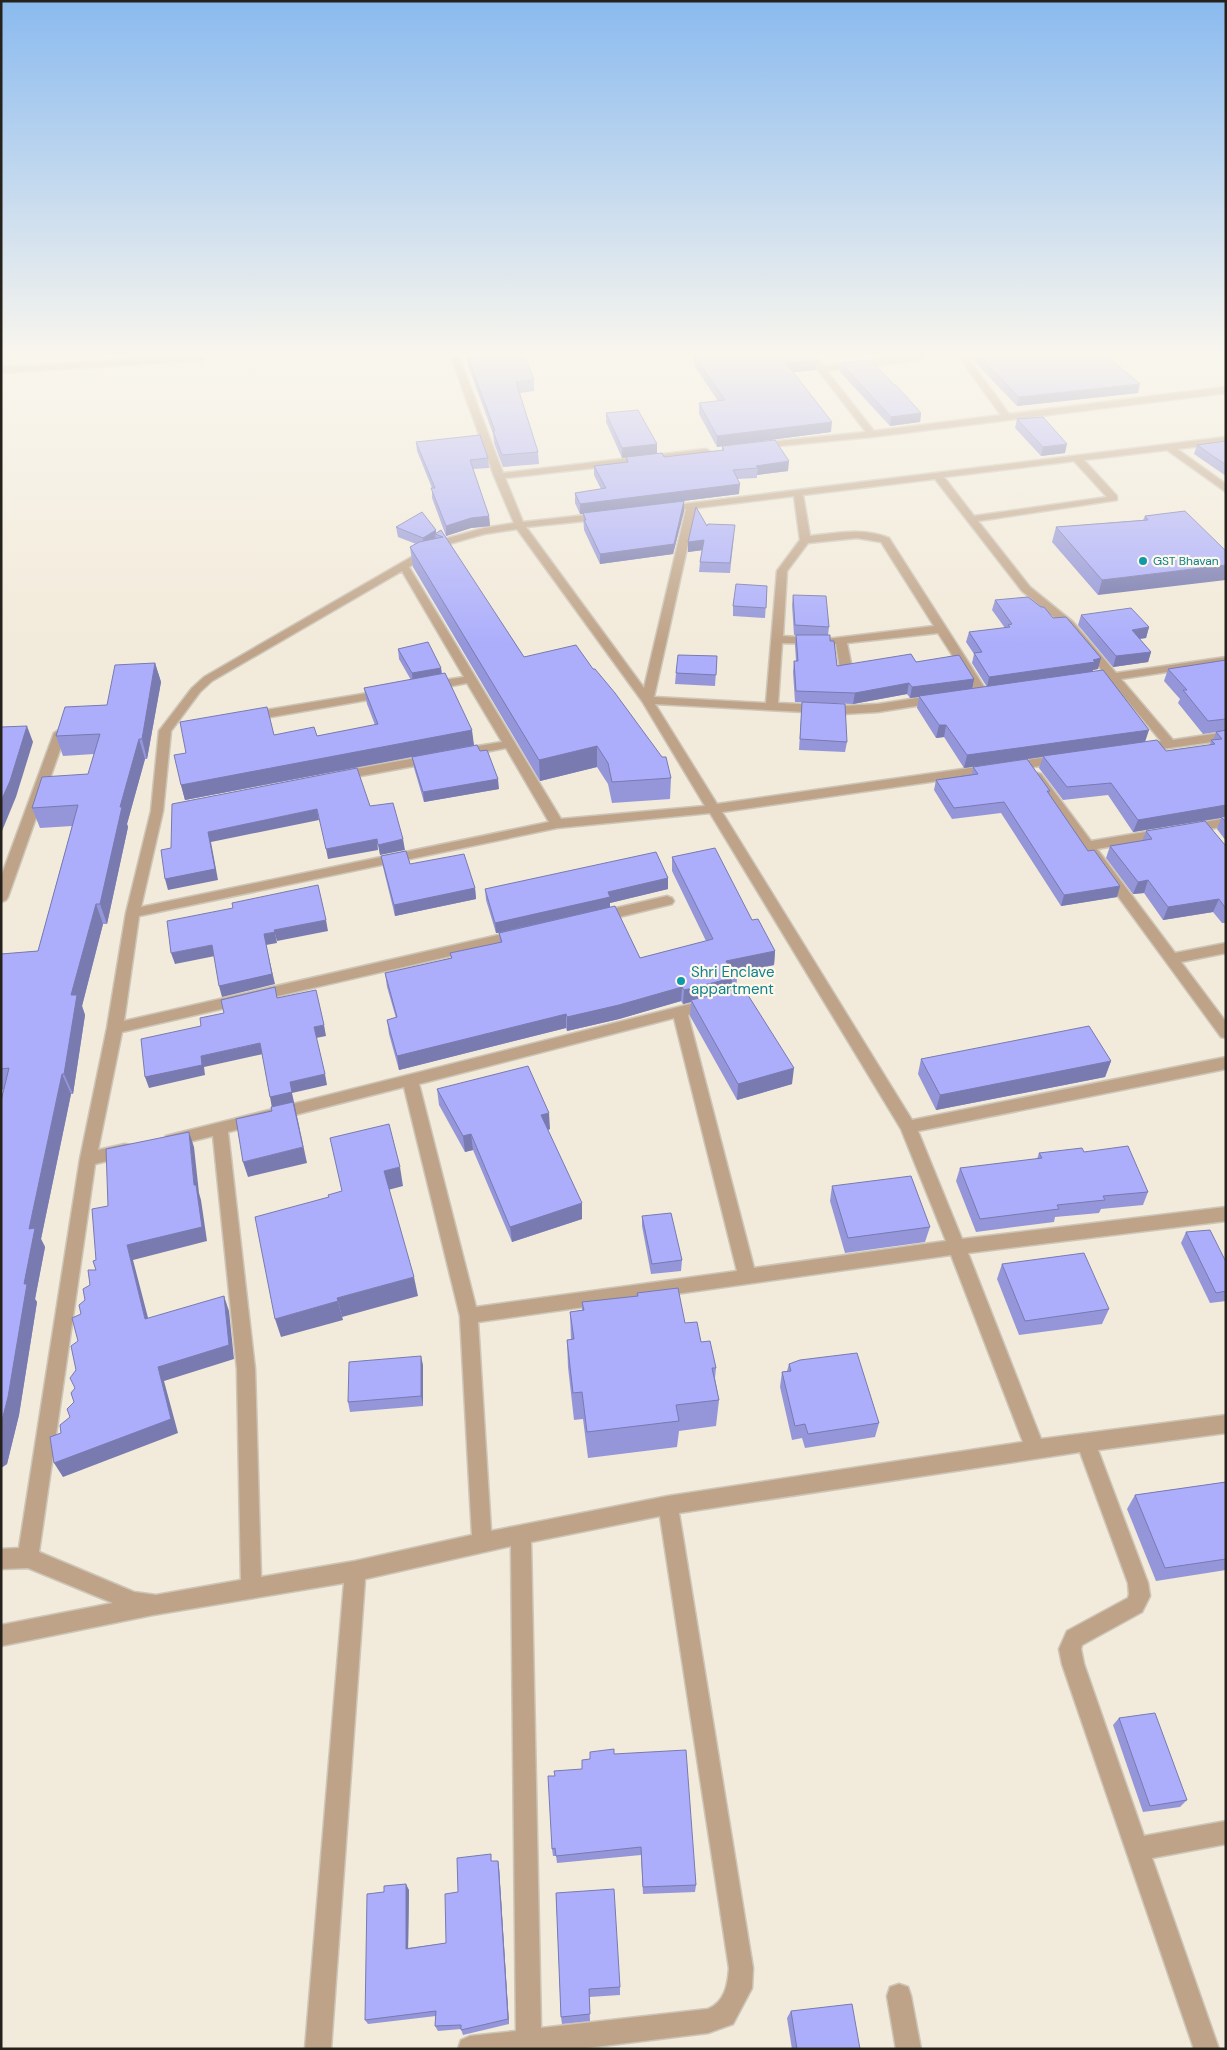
<svg xmlns="http://www.w3.org/2000/svg" width="1227" height="2050" font-family="'DM Sans',sans-serif">
<rect width="100%" height="100%" fill="#f2eada"/>
<g fill="none" stroke-linecap="round" stroke-linejoin="round">
<g stroke="#cdc6b8" stroke-width="3">
<g id="minor">
<polygon points="167,357 206,357 202,360 1,373 1,367"/>
<path d="M 451,357 L 459,357 L 503,473 L 706,449 L 711,452 L 706,455 L 505,478 L 523,522 L 604,513 L 609,516 L 604,519 L 526,527 L 644,688 L 686,509 L 664,512 L 659,509 L 660,507 L 1226,437 L 1226,443 L 1177,449 L 1226,484 L 1226,492 L 1167,450 L 1084,460 L 1117,496 L 1117,500 L 978,521 L 1030,587 L 1073,622 L 1116,673 L 1226,657 L 1226,663 L 1121,679 L 1173,740 L 1226,732 L 1226,740 L 1141,752 L 1137,751 L 1135,748 L 1137,745 L 1161,741 L 1110,680 L 1085,682 L 1083,680 L 1085,678 L 1105,674 L 1065,626 L 1022,591 L 935,479 L 803,495 L 810,536 C 836,533 863,527 889,538 L 988,693 L 986,695 L 978,695 L 938,633 L 847,643 L 852,668 L 846,671 L 840,668 L 836,644 L 782,643 L 778,703 L 843,706 L 878,704 L 937,695 L 941,696 L 943,699 L 941,702 L 878,712 L 843,714 L 655,704 L 717,804 L 1061,755 L 1067,759 L 1061,763 L 722,812 L 912,1120 L 1226,1057 L 1226,1069 L 918,1131 L 962,1239 L 1226,1207 L 1226,1221 L 968,1253 L 1041,1439 L 1226,1415 L 1226,1433 L 1098,1450 L 1148,1583 L 1150,1596 L 1142,1612 L 1082,1645 L 1081,1649 L 1084,1664 L 1144,1836 L 1226,1821 L 1226,1844 L 1152,1858 L 1219,2049 L 1194,2049 L 1062,1664 L 1059,1649 L 1067,1631 L 1128,1598 L 1129,1594 L 1128,1583 L 1080,1452 L 679,1513 L 753,1968 L 752,1988 L 733,2024 L 708,2033 L 578,2049 L 458,2049 L 461,2040 L 470,2036 L 516,2031 L 511,1546 L 365,1579 L 331,2049 L 305,2049 L 344,1583 L 153,1615 L 1,1646 L 1,1625 L 113,1603 L 28,1568 L 1,1569 L 1,1549 L 19,1548 L 80,1159 L 107,1028 L 126,913 L 151,811 L 159,731 L 192,688 L 204,677 L 441,540 L 484,528 L 514,523 L 494,476 ZM 1074,461 L 1107,497 L 974,516 L 944,477 ZM 794,496 L 800,540 L 777,571 L 766,703 L 654,697 L 696,508 ZM 517,529 L 642,701 L 705,806 L 561,819 L 409,567 L 449,544 L 484,534 ZM 857,538 L 881,542 L 934,626 L 827,639 L 783,636 L 787,571 L 808,543 ZM 402,571 L 464,677 L 431,682 L 425,686 L 431,690 L 467,683 L 502,742 L 459,749 L 453,753 L 459,757 L 506,748 L 549,822 L 141,907 L 163,811 L 171,731 L 200,692 L 212,681 ZM 710,813 L 901,1129 L 946,1241 L 754,1268 L 688,1015 L 715,1008 L 717,1004 L 715,1000 L 710,999 L 166,1136 L 164,1140 L 166,1144 L 172,1146 L 213,1136 L 237,1369 L 241,1580 L 156,1595 L 134,1592 L 39,1552 L 95,1164 L 131,1155 L 133,1150 L 131,1145 L 125,1144 L 98,1150 L 122,1032 L 520,940 L 525,938 L 527,935 L 525,932 L 520,930 L 124,1021 L 139,916 L 557,828 ZM 674,1018 L 737,1271 L 476,1307 L 419,1084 ZM 404,1087 L 460,1316 L 472,1535 L 355,1561 L 261,1577 L 255,1369 L 228,1132 ZM 951,1255 L 1023,1442 L 668,1496 L 491,1531 L 478,1322 ZM 660,1516 L 729,1968 C 728,1984 725,2002 708,2009 L 541,2028 L 531,1542 Z"/>
<polygon points="808,357 816,357 824,366 902,357 924,357 920,360 827,371 874,431 1001,415 959,357 967,357 1009,414 1226,387 1226,393 872,437 756,448 754,446 759,443 866,432"/>
<polygon points="386,690 390,692 392,694 390,696 248,721 242,717 248,713"/>
<polygon points="60,729 66,733 8,897 6,900 1,902 1,877 54,733"/>
<polygon points="432,755 436,756 438,759 436,762 339,780 333,776 339,772"/>
<polygon points="1037,773 1041,774 1091,841 1163,829 1168,830 1170,833 1163,837 1097,849 1175,953 1226,943 1226,953 1181,962 1226,1022 1226,1038 1221,1037 1033,780 1031,777"/>
<polygon points="1226,818 1226,826 1188,833 1181,829 1188,825"/>
<polygon points="667,896 672,898 674,901 672,904 599,922 594,920 592,917 594,914 599,912"/>
<polygon points="899,1984 908,1987 911,1996 921,2049 896,2049 887,1996 890,1987"/>
</g>
</g>
<use href="#minor" fill="#bfa388" fill-rule="evenodd"/>
</g>
<g fill="#9496d9">
<polygon points="465,357 525,357 534,380 534,391 520,393 538,452 539,464 503,467 494,443 493,434"/>
<polygon points="694,357 814,357 817,360 816,370 793,372 831,432 732,445 788,471 757,475 757,478 737,479 739,494 642,506 684,501 684,511 673,554 600,564 584,530 583,514 580,514 575,503 575,493 601,489 594,475 594,466 626,463 626,457 622,458 606,422 606,413 657,444 657,453 664,457 722,450 722,446 717,447 699,414 699,403 718,401 694,365"/>
<polygon points="970,357 1108,357 1138,393 1017,406"/>
<polygon points="841,363 894,385 921,413 920,422 890,426 840,372"/>
<polygon points="1017,419 1065,453 1041,456 1015,428"/>
<polygon points="1226,441 1226,476 1194,454 1197,445"/>
<polygon points="416,442 488,458 489,468 473,469 489,516 490,526 471,528 446,536 432,498 432,488 417,451"/>
<polygon points="1185,511 1098,595 1052,542 1056,527 1143,520 1145,516"/>
<polygon points="707,526 734,535 730,573 699,572 700,562 702,550 688,552 688,542"/>
<polygon points="396,527 436,530 436,533 441,530 524,657 671,778 670,799 612,803 608,784 597,767 540,781 413,567 410,547 416,544 398,537"/>
<polygon points="767,586 765,618 733,616 733,606"/>
<polygon points="793,595 829,627 828,635 830,641 837,666 916,662 974,679 972,689 987,687 972,663 974,654 966,642 969,632 1005,628 992,610 995,600 1053,618 1098,669 1093,670 1092,672 1145,742 1166,751 1210,745 1211,740 1213,740 1216,732 1203,734 1178,703 1180,699 1164,681 1168,669 1226,660 1226,841 1217,829 1221,818 1133,832 1108,795 1063,800 1039,768 1043,757 964,768 944,737 936,738 917,708 919,697 910,698 907,694 853,704 795,702 793,672 794,661 796,661 795,645 796,635 794,635 792,605"/>
<polygon points="1081,615 1149,627 1146,638 1139,639 1151,652 1148,662 1113,667 1078,625"/>
<polygon points="398,649 441,668 442,674 474,745 499,789 424,802 414,768 412,757 185,800 181,785 274,735 317,736 375,725 367,704 364,688 411,680 399,659"/>
<polygon points="717,656 715,686 675,684 676,673"/>
<polygon points="155,663 161,682 147,759 145,759 127,824 128,827 107,924 103,924 82,1006 85,1015 73,1094 71,1094 41,1239 45,1247 35,1299 37,1302 19,1415 7,1464 1,1468 1,1101 4,1089 1,1090 1,954 38,951 72,826 40,828 32,808 88,774 94,754 63,756 56,736 107,705"/>
<polygon points="802,702 847,742 845,752 799,750"/>
<polygon points="973,767 1050,791 1049,794 1088,851 1120,886 1117,897 1061,906 1001,813 952,819 934,790 936,780 972,774"/>
<polygon points="1146,831 1226,845 1226,923 1222,923 1213,912 1163,920 1144,893 1133,894 1106,858 1110,846 1142,841"/>
<polygon points="381,856 410,864 475,888 476,899 395,916 383,867"/>
<polygon points="672,857 752,920 775,951 774,965 733,973 737,979 736,989 792,1084 737,1100 690,1016 691,1002 683,1004 681,1001 619,1019 567,1031 566,1028 399,1070 389,1034 387,1020 396,1018 387,987 385,973 451,958 450,953 500,943 499,933 496,933 486,900 485,889 668,878 668,889 610,903 610,907 640,958 706,941 672,871"/>
<polygon points="921,1059 1111,1061 1105,1077 936,1110 918,1074"/>
<polygon points="437,1089 550,1129 548,1130 582,1219 512,1242 473,1150 465,1152 439,1105"/>
<polygon points="1084,1152 1148,1192 1143,1205 1101,1209 1099,1213 1055,1217 1054,1222 976,1232 956,1181 960,1168 1037,1159 1039,1153"/>
<polygon points="832,1186 930,1227 925,1242 845,1253 830,1201"/>
<polygon points="642,1216 682,1260 681,1271 651,1274 642,1226"/>
<polygon points="1186,1232 1226,1262 1226,1301 1210,1303 1181,1243"/>
<polygon points="1002,1264 1109,1309 1102,1324 1019,1335 997,1279"/>
<polygon points="637,1293 685,1323 701,1342 716,1368 715,1378 719,1400 716,1426 679,1431 677,1447 588,1458 583,1419 574,1420 568,1367 567,1340 571,1340 570,1312 582,1310 582,1302 637,1296"/>
<polygon points="789,1364 879,1423 875,1437 805,1448 802,1438 792,1440 780,1387 782,1372 787,1371"/>
<polygon points="423,1365 423,1406 350,1412 348,1402"/>
<polygon points="1226,1482 1226,1570 1156,1581 1127,1509 1135,1495"/>
<polygon points="1119,1718 1187,1800 1180,1807 1143,1812 1113,1725"/>
<polygon points="614,1754 696,1885 695,1892 643,1894 641,1855 557,1863 556,1856 553,1856 552,1849 555,1776 582,1769 590,1759"/>
<polygon points="493,1861 498,1861 499,1867 509,2024 463,2035 461,2029 438,2031 435,2026 436,2016 368,2024 365,2020 409,1890 408,1948 446,1943 458,1892"/>
<polygon points="556,1893 620,1987 620,1995 589,1997 590,2021 562,2024 561,2017"/>
<polygon points="791,2011 860,2049 792,2049 787,2018"/>
</g>
<g fill="#787ab0">
<polygon points="817,360 816,370 785,373 786,363"/>
<polygon points="1140,384 1138,393 1017,406 1019,397"/>
<polygon points="921,413 920,422 890,426 891,417"/>
<polygon points="832,422 831,432 717,447 717,436"/>
<polygon points="657,444 657,454 622,458 622,448"/>
<polygon points="1067,444 1065,453 1041,456 1043,447"/>
<polygon points="789,461 788,471 757,475 758,468 756,466"/>
<polygon points="740,484 739,494 580,514 580,504"/>
<polygon points="684,501 684,511 673,554 600,564 600,554"/>
<polygon points="489,516 490,526 471,528 446,536 446,526 471,518"/>
<polygon points="436,530 436,534 435,534 436,541 424,548 423,538"/>
<polygon points="704,540 704,550 688,552 688,542"/>
<polygon points="1226,565 1226,580 1098,595 1102,580"/>
<polygon points="1149,627 1146,638 1129,640 1132,630"/>
<polygon points="1151,652 1148,662 1113,667 1116,656"/>
<polygon points="1101,658 1098,669 1093,670 1092,673 987,687 989,677"/>
<polygon points="155,663 161,682 147,759 142,739"/>
<polygon points="441,668 442,679 413,684 412,673"/>
<polygon points="974,679 972,690 910,698 912,687"/>
<polygon points="909,683 907,694 853,704 855,693"/>
<polygon points="939,725 946,725 944,737 936,738"/>
<polygon points="27,726 33,742 16,797 2,831 1,801"/>
<polygon points="472,730 474,745 185,800 181,785"/>
<polygon points="1149,730 1145,742 964,768 967,755"/>
<polygon points="139,739 145,759 127,824 128,827 107,924 100,904 120,807"/>
<polygon points="597,746 597,767 540,781 539,760"/>
<polygon points="498,779 499,789 424,802 423,792"/>
<polygon points="1226,805 1226,817 1133,832 1138,820"/>
<polygon points="317,809 319,820 211,842 218,880 168,890 165,879 208,832"/>
<polygon points="377,839 378,850 328,859 326,849"/>
<polygon points="403,839 405,850 380,855 378,845"/>
<polygon points="668,878 668,889 610,903 610,907 496,933 495,923 608,892"/>
<polygon points="1148,880 1144,893 1133,894 1138,882"/>
<polygon points="1120,886 1117,897 1061,906 1064,895"/>
<polygon points="475,888 476,899 395,916 394,905"/>
<polygon points="1219,899 1213,912 1163,920 1168,907"/>
<polygon points="96,904 103,924 82,1006 85,1015 73,1094 64,1074 71,995"/>
<polygon points="326,920 328,931 277,941 274,930"/>
<polygon points="275,932 277,943 266,945 275,984 222,997 219,986 264,934"/>
<polygon points="212,945 215,956 175,964 171,953"/>
<polygon points="775,951 774,965 725,975 726,961"/>
<polygon points="732,978 731,992 691,1000 691,1002 683,1004 684,990"/>
<polygon points="682,987 681,1001 619,1019 567,1031 567,1017"/>
<polygon points="566,1014 566,1028 399,1070 397,1056"/>
<polygon points="324,1025 326,1036 316,1038 314,1027"/>
<polygon points="260,1043 263,1054 204,1067 205,1075 149,1088 145,1077 201,1056"/>
<polygon points="1111,1061 1105,1077 936,1110 940,1095"/>
<polygon points="794,1068 792,1084 737,1100 738,1084"/>
<polygon points="62,1074 71,1094 41,1239 45,1247 35,1299 37,1302 19,1415 7,1464 1,1468 1,1424 29,1229"/>
<polygon points="325,1074 327,1085 292,1093 294,1102 307,1163 248,1177 243,1162 303,1147 272,1108 270,1097 290,1082"/>
<polygon points="549,1113 550,1129 542,1131 541,1115"/>
<polygon points="189,1132 194,1147 199,1193 201,1200 207,1241 133,1260 152,1333 145,1319 127,1245 194,1185"/>
<polygon points="471,1134 473,1150 465,1152 463,1136"/>
<polygon points="400,1167 403,1186 388,1190 384,1171"/>
<polygon points="582,1203 582,1219 512,1242 510,1227"/>
<polygon points="414,1277 418,1296 342,1317 337,1298"/>
<polygon points="224,1296 229,1311 234,1359 164,1381 178,1433 63,1477 54,1463 158,1367"/>
<polygon points="338,1301 343,1320 281,1337 275,1319"/>
<polygon points="421,1356 423,1365 423,1406 421,1396"/>
<polygon points="498,1861 499,1867 509,2024 508,2019"/>
<polygon points="406,1884 409,1890 408,1954 406,1949"/>
</g>
<g fill="#acaefc" stroke="#787ab0">
<polygon points="468,357 525,357 534,380 516,382 538,452 502,455 493,431 495,431"/>
<polygon points="695,357 814,357 817,360 786,363 832,422 717,436 699,403 725,400"/>
<polygon points="980,357 1108,357 1140,384 1019,397"/>
<polygon points="871,360 894,385 896,385 921,413 891,417 841,363"/>
<polygon points="638,410 657,444 622,448 606,413"/>
<polygon points="1043,417 1067,444 1043,447 1017,419"/>
<polygon points="480,435 488,458 470,460 489,516 471,518 446,526 431,488 435,488 416,442"/>
<polygon points="775,440 789,461 756,466 758,468 733,470 740,484 580,504 575,493 606,488 594,466 628,462 626,457 662,453 664,457 724,450 722,446"/>
<polygon points="1226,441 1226,465 1197,445"/>
<polygon points="684,501 674,544 600,554 584,520 586,520 583,513"/>
<polygon points="696,507 707,526 708,524 735,525 730,563 700,562 704,540 688,542"/>
<polygon points="1185,511 1226,551 1226,565 1102,580 1056,527 1148,520 1145,516"/>
<polygon points="422,512 436,530 423,538 396,527"/>
<polygon points="441,530 524,657 576,645 593,669 595,669 615,693 662,757 666,757 671,778 612,782 608,763 597,746 539,760 410,547 419,542 443,537 435,534"/>
<polygon points="736,584 767,586 766,608 733,606"/>
<polygon points="793,595 826,596 829,627 795,625"/>
<polygon points="1028,597 1041,607 1044,607 1053,618 1066,617 1101,658 1093,660 1095,662 989,677 974,653 982,652 969,632 1010,627 1008,625 1012,624 995,600"/>
<polygon points="1131,608 1149,627 1132,630 1151,652 1116,656 1081,615"/>
<polygon points="796,635 830,635 830,641 834,641 837,666 911,654 916,662 959,655 974,679 912,687 909,683 855,693 796,691 794,661 798,661"/>
<polygon points="428,642 441,668 412,673 398,649"/>
<polygon points="678,655 717,656 716,675 676,673"/>
<polygon points="1226,660 1226,719 1208,721 1183,690 1187,690 1168,669"/>
<polygon points="155,663 142,739 139,739 120,807 122,807 100,904 96,904 71,995 77,995 64,1074 62,1074 29,1229 35,1228 24,1284 27,1284 8,1397 1,1424 1,1101 9,1068 1,1069 1,954 38,951 78,805 32,808 42,777 88,774 100,734 56,736 65,707 107,705 115,665"/>
<polygon points="1103,670 1149,730 967,755 946,725 939,725 919,696"/>
<polygon points="445,673 472,730 181,785 174,755 186,753 180,722 267,707 274,735 314,727 317,736 378,724 364,688"/>
<polygon points="802,702 845,704 847,742 800,739"/>
<polygon points="27,726 10,781 1,801 1,727"/>
<polygon points="1226,730 1226,805 1138,820 1111,783 1067,787 1043,756 1157,740 1166,751 1215,744 1211,740 1222,739 1216,732"/>
<polygon points="477,745 480,751 487,750 498,779 423,792 412,757"/>
<polygon points="1027,759 1050,791 1047,791 1088,851 1094,850 1120,886 1064,895 1004,802 954,808 936,780 978,774 973,767"/>
<polygon points="357,768 370,806 393,803 403,839 378,845 377,839 326,849 317,809 208,832 215,869 165,879 161,850 171,848 172,804"/>
<polygon points="1226,816 1226,822 1221,817"/>
<polygon points="1205,821 1225,845 1226,845 1226,909 1219,899 1168,907 1148,880 1138,882 1110,846 1152,839 1146,831"/>
<polygon points="715,848 752,920 758,919 775,951 726,961 737,979 732,978 684,990 682,987 619,1005 567,1017 566,1014 397,1056 387,1020 397,1017 385,973 452,958 450,953 502,942 499,933 615,906 640,958 713,939 672,857"/>
<polygon points="406,851 410,864 464,854 475,888 394,905 381,856"/>
<polygon points="656,852 668,878 608,892 610,897 495,923 485,889"/>
<polygon points="318,885 326,920 274,930 275,932 264,934 272,974 219,986 212,945 171,953 167,921 233,908 232,903"/>
<polygon points="741,984 794,1068 738,1084 691,1000 738,989"/>
<polygon points="275,987 277,998 316,990 324,1025 314,1027 325,1074 290,1082 292,1092 270,1097 260,1043 201,1056 202,1065 145,1077 141,1039 201,1026 200,1018 224,1013 221,1000"/>
<polygon points="1089,1026 1111,1061 940,1095 921,1059"/>
<polygon points="528,1066 549,1113 541,1115 582,1203 510,1227 471,1134 463,1136 437,1089"/>
<polygon points="293,1102 303,1147 243,1162 236,1119 272,1111 271,1107"/>
<polygon points="389,1124 400,1167 384,1171 414,1277 337,1298 338,1301 275,1319 255,1217 329,1197 328,1195 342,1191 330,1138"/>
<polygon points="189,1132 194,1185 196,1185 202,1227 127,1245 145,1319 224,1296 229,1345 158,1367 171,1419 54,1463 50,1437 61,1433 60,1425 70,1417 67,1409 74,1402 71,1393 75,1388 70,1378 76,1370 71,1346 78,1341 72,1318 81,1314 79,1305 85,1300 83,1289 90,1285 88,1270 96,1270 93,1261 96,1260 92,1209 108,1206 106,1149"/>
<polygon points="1128,1146 1148,1192 1103,1196 1105,1200 1057,1205 1059,1209 980,1219 960,1168 1042,1158 1039,1153 1082,1148 1084,1152"/>
<polygon points="911,1176 930,1227 848,1238 832,1186"/>
<polygon points="671,1213 682,1260 652,1264 642,1216"/>
<polygon points="1210,1230 1226,1262 1226,1291 1216,1293 1186,1232"/>
<polygon points="1084,1253 1109,1309 1025,1321 1002,1264"/>
<polygon points="678,1288 685,1323 697,1322 701,1342 710,1341 716,1368 712,1368 719,1400 676,1405 679,1421 587,1432 582,1392 573,1393 567,1340 574,1339 570,1312 584,1310 582,1302 638,1296 637,1293"/>
<polygon points="857,1353 879,1423 808,1434 805,1424 795,1426 782,1372 791,1371 789,1364 800,1360"/>
<polygon points="421,1356 421,1396 348,1402 349,1362"/>
<polygon points="1226,1482 1226,1559 1165,1568 1135,1495"/>
<polygon points="1155,1713 1187,1800 1150,1806 1119,1718"/>
<polygon points="614,1749 614,1754 686,1750 696,1885 643,1887 641,1847 556,1856 555,1848 552,1849 548,1776 555,1776 554,1771 582,1769 582,1760 590,1759 590,1752"/>
<polygon points="491,1854 491,1861 498,1861 508,2019 461,2030 461,2025 435,2026 436,2011 365,2020 367,1894 384,1892 384,1886 406,1884 406,1949 446,1943 445,1894 458,1892 457,1858"/>
<polygon points="614,1889 620,1987 589,1989 590,2014 561,2017 556,1893"/>
<polygon points="852,2004 860,2049 797,2049 791,2011"/>
</g>
<linearGradient id="sky" x2="0" y2="1"><stop stop-color="#8abaef"/><stop offset="0.55" stop-color="#f9f6ee"/><stop offset="1" stop-color="#f9f6ee" stop-opacity="0"/></linearGradient>
<rect width="1227" height="644" fill="url(#sky)"/>
<g fill="#0f9aa8" stroke="#fef7ea" stroke-width="2">
<circle cx="1143" cy="561" r="5"/>
<circle cx="681" cy="981" r="5"/>
</g>
<g text-anchor="middle" dominant-baseline="central" stroke-width="4.5" stroke-linejoin="round" paint-order="stroke">
<g font-size="12" fill="#0d838f" stroke="#fef7ea" text-anchor="start">
<text x="1153" y="561">GST Bhavan</text>
</g>
<g font-size="15" fill="#0d838f" stroke="#fef7ea" text-anchor="start">
<text x="691" y="972">Shri Enclave<tspan x="691" dy="17">appartment</tspan></text>
</g>
</g>
<rect width="1227" height="2050" fill="none" stroke="#25221c" stroke-width="5"/>
</svg>
